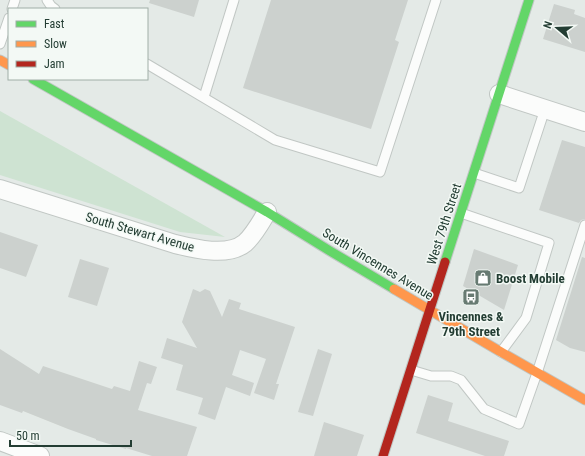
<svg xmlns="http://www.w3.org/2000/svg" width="585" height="456" font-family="'Roboto Condensed',sans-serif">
<rect width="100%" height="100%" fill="#e4eae7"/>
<polygon fill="#cee3d2" points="0,111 225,237 180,232 0,175"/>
<g fill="#ccd1ce">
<polygon points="150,0 199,0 194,17 149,3"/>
<polygon points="271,0 408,0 395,40 399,42 371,129 243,88"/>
<polygon points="554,4 575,10 574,14 585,18 585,52 543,39"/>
<polygon points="562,140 585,147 585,219 581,220 579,223 539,210"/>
<polygon points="0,232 38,245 26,277 0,268"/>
<polygon points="474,249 518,265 504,310 463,286"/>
<polygon points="582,257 585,258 585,352 570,348 556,340"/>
<polygon points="80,259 109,268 97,306 68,297"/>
<polygon points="193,289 200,292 205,289 210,291 222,317 229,299 241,303 239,309 295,327 276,384 279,384 274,400 254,393 266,359 240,350 232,375 254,383 250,396 226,387 215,420 198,414 203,398 176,390 183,365 161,358 167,338 197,348 182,322"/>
<polygon points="0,349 39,374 43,366 112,389 114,386 130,391 139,361 157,367 151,384 147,383 138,410 197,427 187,456 152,456 126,448 126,449 96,440 96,439 68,429 23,411 22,413 0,405"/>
<polygon points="318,349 332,354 313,416 298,412"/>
<polygon points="428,395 453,403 448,421 509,441 504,456 485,456 416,433"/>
<polygon points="324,422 364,435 357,456 314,456"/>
</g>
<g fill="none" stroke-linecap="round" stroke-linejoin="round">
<g stroke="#c1c7c4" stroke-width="11">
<g id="lane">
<polyline points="47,0 51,6 55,9"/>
<polyline points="12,9 15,0"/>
<polyline points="0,44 9,18"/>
<polyline points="147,64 275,140 380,172 436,0"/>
<polyline points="204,97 234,0"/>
<polyline points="474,173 519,188 545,109"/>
<polyline points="461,213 549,243 526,318 501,352"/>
<polyline points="411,370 431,376 451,376 461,380 484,409 519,424 537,373 585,225"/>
</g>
</g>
<g stroke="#c1c7c4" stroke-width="20">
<g id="street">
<polyline points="499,94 585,122"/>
<path d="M 0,189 L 175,244 C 195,249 228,257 245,243 C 254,235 261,222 267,212"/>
<polyline points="0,441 40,456"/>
</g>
</g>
<g stroke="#c0c7c4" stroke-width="11">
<g id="fast">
<polyline points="33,79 267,212 330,251 394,289"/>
<polyline points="445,262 529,0"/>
</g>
</g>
<g stroke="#c0c7c4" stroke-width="11">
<g id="slow">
<polyline points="0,60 9,65"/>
<polyline points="394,289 501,352 585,400"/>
</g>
</g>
<g stroke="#c0c7c4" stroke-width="11">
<polyline id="jam" points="383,456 445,262"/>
</g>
<use href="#lane" stroke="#fbfcfb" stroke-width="9"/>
<use href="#street" stroke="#fbfcfb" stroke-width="18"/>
<use href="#fast" stroke="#63d668" stroke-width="9"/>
<use href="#slow" stroke="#ff974d" stroke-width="9"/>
<use href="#jam" stroke="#b3261e" stroke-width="9"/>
</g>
<defs>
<g id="shop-square" transform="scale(0.9)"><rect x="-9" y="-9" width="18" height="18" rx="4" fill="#677a72" stroke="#f3f9f5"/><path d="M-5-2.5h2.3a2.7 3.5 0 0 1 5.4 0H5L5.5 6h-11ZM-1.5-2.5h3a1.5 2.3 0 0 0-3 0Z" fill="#fff"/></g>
<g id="bus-square" transform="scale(0.9)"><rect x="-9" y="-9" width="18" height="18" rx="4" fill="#677a72" stroke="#f3f9f5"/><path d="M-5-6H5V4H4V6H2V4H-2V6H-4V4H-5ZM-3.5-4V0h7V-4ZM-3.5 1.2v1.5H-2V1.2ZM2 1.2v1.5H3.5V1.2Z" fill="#fff"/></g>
</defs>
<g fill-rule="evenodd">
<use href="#shop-square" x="483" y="278"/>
<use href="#bus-square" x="471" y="297"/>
</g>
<g text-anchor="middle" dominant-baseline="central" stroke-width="3" stroke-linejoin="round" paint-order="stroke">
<g font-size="13" fill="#233d33" stroke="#f3f9f5">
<text transform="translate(444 224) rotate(-72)">West 79th Street</text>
<text transform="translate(140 232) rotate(16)">South Stewart Avenue</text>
<text transform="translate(378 264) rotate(31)">South Vincennes Avenue</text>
</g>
<g font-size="13" font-weight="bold" fill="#233d33" stroke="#f3f9f5" text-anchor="start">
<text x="496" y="278">Boost Mobile</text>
<text x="471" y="316" text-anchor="middle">Vincennes &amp;<tspan x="471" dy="15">79th Street</tspan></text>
</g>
</g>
<rect x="8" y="8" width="140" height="72" fill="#f3f9f5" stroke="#a0aea7"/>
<rect x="16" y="21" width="20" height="6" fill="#63d668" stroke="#a0aea7"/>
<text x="44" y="28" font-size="12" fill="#233d33">Fast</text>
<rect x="16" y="41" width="20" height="6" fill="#ff974d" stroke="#a0aea7"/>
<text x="44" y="48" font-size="12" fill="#233d33">Slow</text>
<rect x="16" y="61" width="20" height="6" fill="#b3261e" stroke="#a0aea7"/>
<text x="44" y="68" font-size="12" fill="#233d33">Jam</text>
<g transform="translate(557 28) rotate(289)" stroke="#f3f9f5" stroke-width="3" paint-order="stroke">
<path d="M0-3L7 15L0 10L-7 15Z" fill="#233d33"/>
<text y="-6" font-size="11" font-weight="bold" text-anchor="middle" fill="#233d33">N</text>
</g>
<path d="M10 440v6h121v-6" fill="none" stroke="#233d33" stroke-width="2"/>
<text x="16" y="440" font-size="12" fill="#233d33" stroke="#f3f9f5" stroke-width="3" paint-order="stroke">50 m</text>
</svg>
